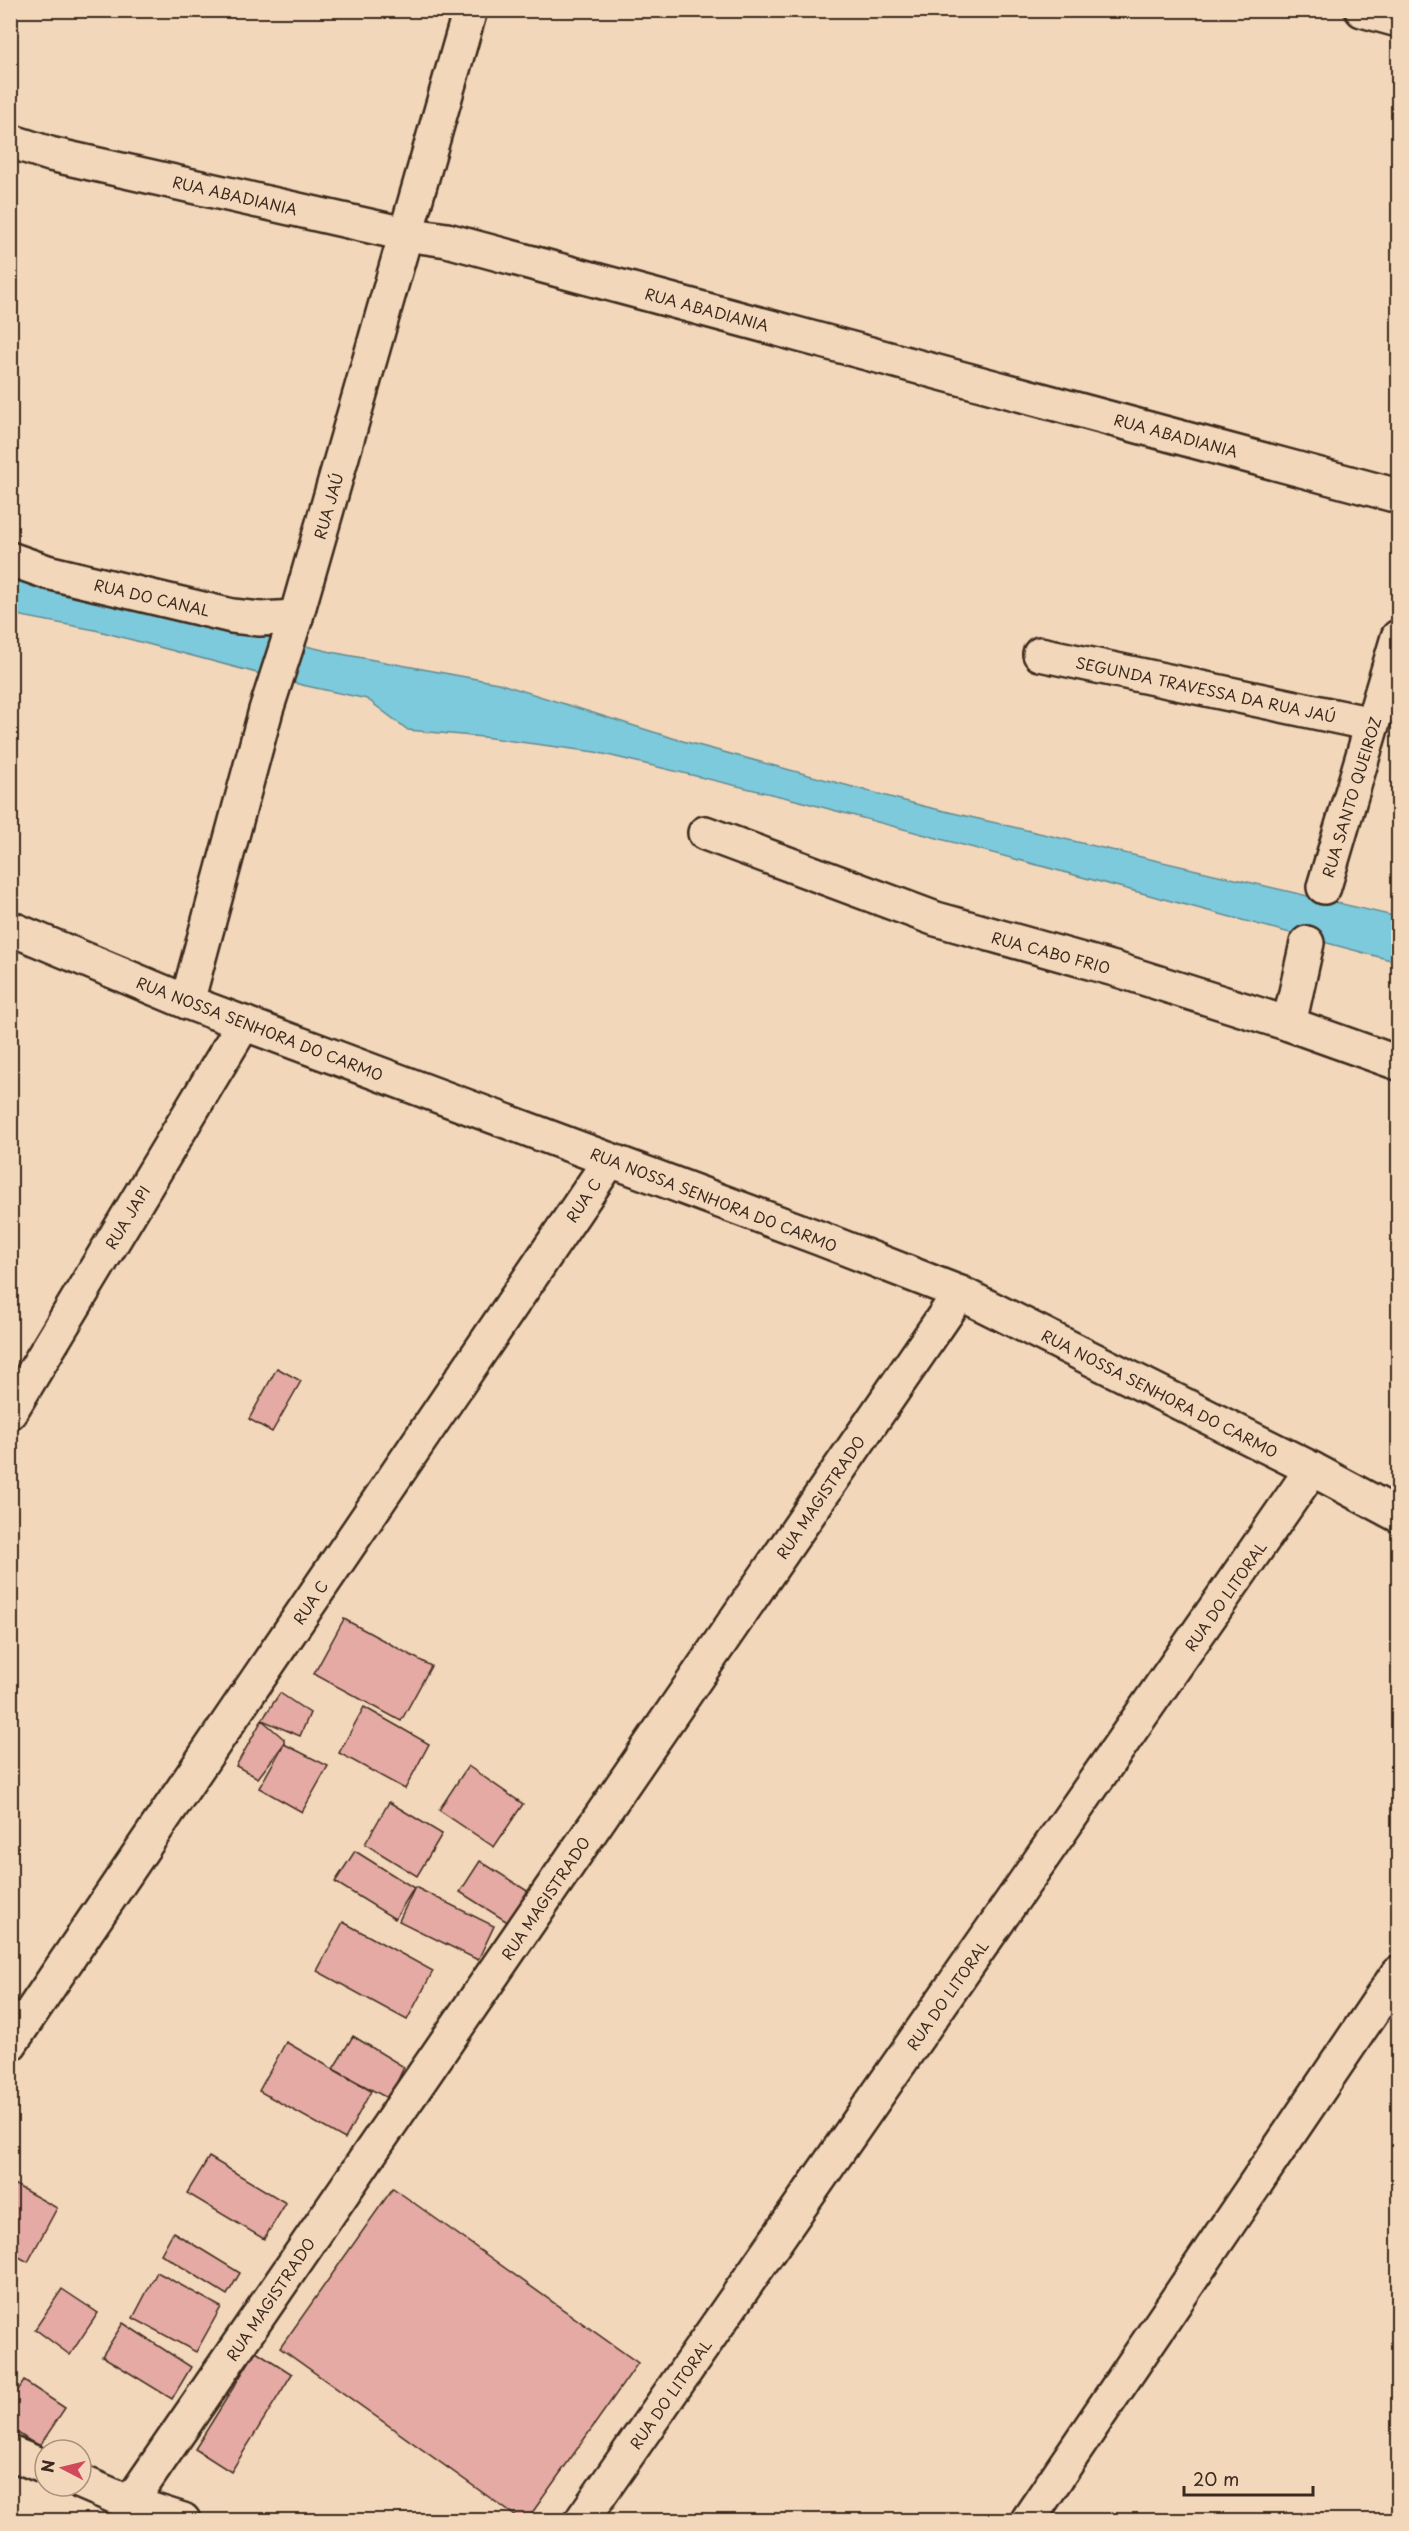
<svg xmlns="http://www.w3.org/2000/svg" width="1409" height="2531" font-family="'Playpen Sans',sans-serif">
<rect width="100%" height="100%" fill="#f3d7ba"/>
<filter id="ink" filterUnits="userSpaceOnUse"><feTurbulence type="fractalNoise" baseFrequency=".0167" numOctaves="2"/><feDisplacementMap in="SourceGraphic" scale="12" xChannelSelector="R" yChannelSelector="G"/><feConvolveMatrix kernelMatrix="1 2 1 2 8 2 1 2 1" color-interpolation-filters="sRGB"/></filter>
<g filter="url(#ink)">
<polygon fill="#7dcadc" stroke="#638a90" stroke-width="1.5" points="10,576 40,584 336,653 498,683 679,740 923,806 1398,917 1398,962 792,799 595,752 483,737 408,730 367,699 302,685 95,630 11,614"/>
<g fill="#e4aaa3" stroke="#3b2a1e" stroke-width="1.5">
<polygon points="277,1368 301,1381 272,1432 249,1419"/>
<polygon points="344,1619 431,1666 401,1721 314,1674"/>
<polygon points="280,1693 310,1713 300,1736 262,1720"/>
<polygon points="364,1707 429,1744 405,1789 339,1753"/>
<polygon points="262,1720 284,1739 284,1744 258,1778 236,1766"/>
<polygon points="284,1744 328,1766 302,1812 259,1788"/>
<polygon points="468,1766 523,1804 494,1847 439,1810"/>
<polygon points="389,1802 442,1834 417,1876 365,1844"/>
<polygon points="355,1851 414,1888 395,1919 335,1882"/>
<polygon points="480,1861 529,1892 509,1923 460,1892"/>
<polygon points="415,1887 494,1926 478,1960 399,1921"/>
<polygon points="343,1922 433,1971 407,2020 317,1971"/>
<polygon points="353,2036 404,2067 389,2099 333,2069"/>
<polygon points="286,2042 371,2091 345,2139 259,2091"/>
<polygon points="209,2157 286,2203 264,2239 187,2193"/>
<polygon points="10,2182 57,2208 28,2262 10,2252"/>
<polygon points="393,2188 638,2363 527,2520 521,2520 280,2348"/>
<polygon points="173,2232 240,2273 227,2295 161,2254"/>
<polygon points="157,2272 221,2307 196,2352 133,2318"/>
<polygon points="62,2289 98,2313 70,2355 35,2329"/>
<polygon points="123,2323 191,2367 172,2399 102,2356"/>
<polygon points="256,2351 292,2374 231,2472 195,2449"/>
<polygon points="24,2381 65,2408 39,2447 10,2428 10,2402"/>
</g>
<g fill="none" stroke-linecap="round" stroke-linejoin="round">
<g stroke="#3b2a1e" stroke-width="38">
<g id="minor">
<polyline points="1362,10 1398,20"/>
<polyline points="10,141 50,154 405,234 447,240 1398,496"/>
<polyline points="10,559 47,572 232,616 260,619 296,617"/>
<polyline points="1040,654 1372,724"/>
<polyline points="705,833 936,919 1118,970 1289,1024 1398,1063"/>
<polyline points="1324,887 1398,637"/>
<polyline points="10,928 187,1002 819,1238 960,1293 1312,1469 1398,1515"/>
<polyline points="187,1002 266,710 296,617 470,10"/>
<polyline points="1289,1024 1307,943"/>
<polyline points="10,1412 244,1023"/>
<polyline points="10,2044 610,1160"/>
<polyline points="10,2453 45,2467"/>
<polyline points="81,2482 130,2503 183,2520"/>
<polyline points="130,2503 960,1293"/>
<polyline points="582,2520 1312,1469"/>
<polyline points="1028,2520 1398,1973"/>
</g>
</g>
<use href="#minor" stroke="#f3d7ba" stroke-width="33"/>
</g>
</g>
<g text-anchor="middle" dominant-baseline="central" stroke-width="5" stroke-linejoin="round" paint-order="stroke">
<g font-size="15" fill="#3b2a1e" stroke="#f3d7ba">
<text transform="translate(235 195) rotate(13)">RUA ABADIANIA</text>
<text transform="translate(707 309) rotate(15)">RUA ABADIANIA</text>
<text transform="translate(1176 435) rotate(15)">RUA ABADIANIA</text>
<text transform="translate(328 506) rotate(-74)">RUA JAÚ</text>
<text transform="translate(152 597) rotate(13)">RUA DO CANAL</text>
<text transform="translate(1206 689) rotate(12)">SEGUNDA TRAVESSA DA RUA JAÚ</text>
<text transform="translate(1351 797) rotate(-73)">RUA SANTO QUEIROZ</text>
<text transform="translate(1051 952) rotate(15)">RUA CABO FRIO</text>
<text transform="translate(260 1028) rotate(21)">RUA NOSSA SENHORA DO CARMO</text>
<text transform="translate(714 1199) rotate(21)">RUA NOSSA SENHORA DO CARMO</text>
<text transform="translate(583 1200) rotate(-56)">RUA C</text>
<text transform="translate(127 1217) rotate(-59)">RUA JAPI</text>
<text transform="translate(1160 1393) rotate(27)">RUA NOSSA SENHORA DO CARMO</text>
<text transform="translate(820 1497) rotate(-56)">RUA MAGISTRADO</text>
<text transform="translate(1225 1596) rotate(-55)">RUA DO LITORAL</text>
<text transform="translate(310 1602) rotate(-56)">RUA C</text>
<text transform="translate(545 1898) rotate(-56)">RUA MAGISTRADO</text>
<text transform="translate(947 1995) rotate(-55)">RUA DO LITORAL</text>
<text transform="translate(270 2299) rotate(-56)">RUA MAGISTRADO</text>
<text transform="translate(670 2394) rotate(-55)">RUA DO LITORAL</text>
</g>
</g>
<rect width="1409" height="2531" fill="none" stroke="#f3d7ba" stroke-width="36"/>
<rect x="18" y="18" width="1373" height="2495" fill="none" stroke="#3b2a1e" stroke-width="2" filter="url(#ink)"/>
<g transform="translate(63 2468) rotate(277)"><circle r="28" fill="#f3d7ba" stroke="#a9927c" stroke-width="1.5"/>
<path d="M0-4.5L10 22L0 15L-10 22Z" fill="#d1495b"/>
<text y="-9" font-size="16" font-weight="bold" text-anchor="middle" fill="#3b2a1e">N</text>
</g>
<path d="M1184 2486v9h129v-9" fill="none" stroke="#3b2a1e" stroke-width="3"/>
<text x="1193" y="2486" font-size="18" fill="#3b2a1e" stroke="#f3d7ba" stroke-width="4.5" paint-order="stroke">20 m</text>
</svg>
